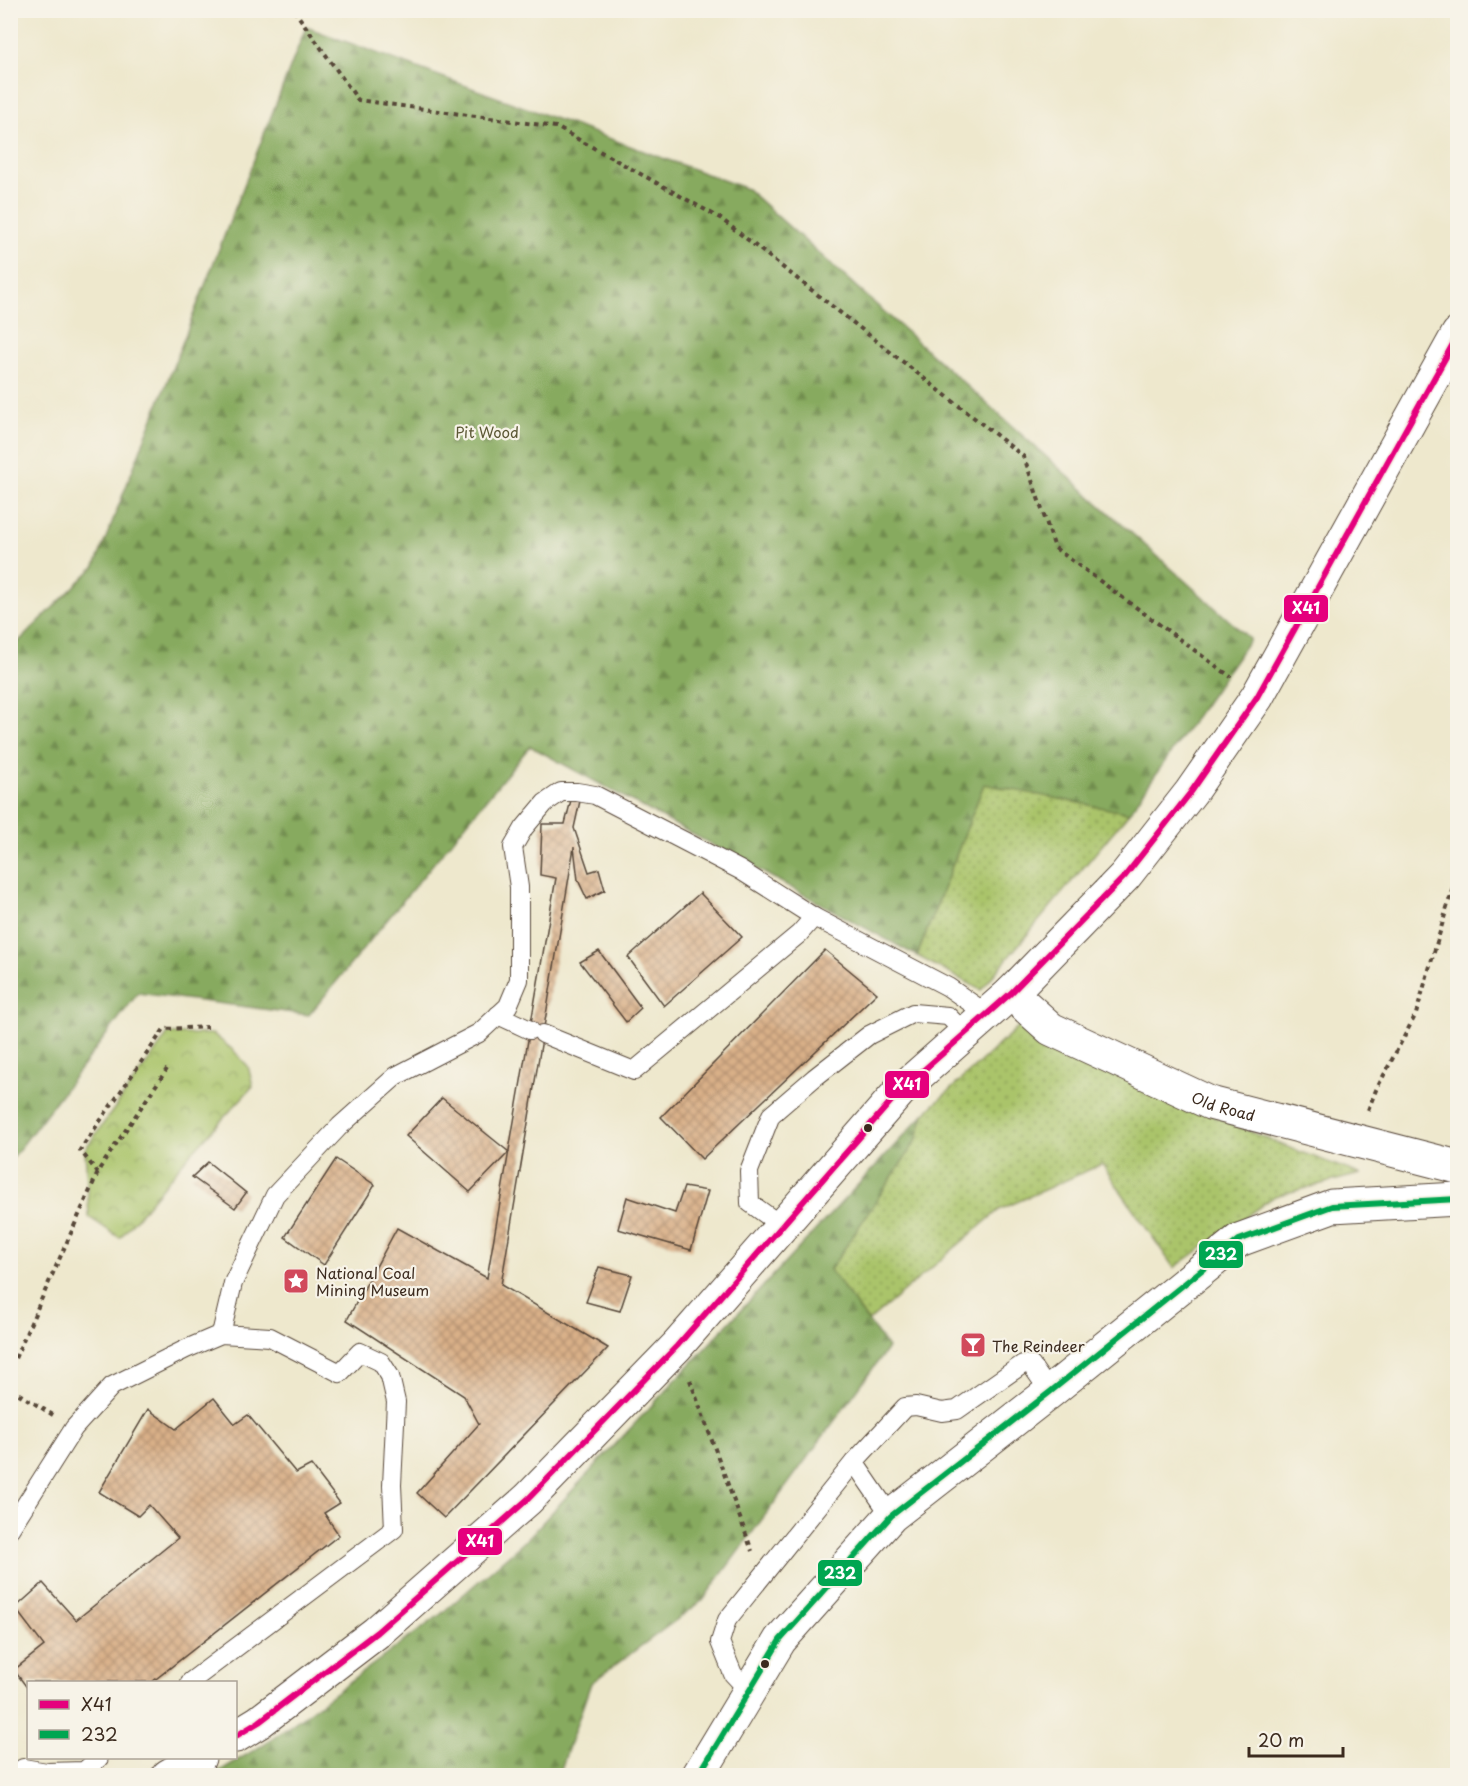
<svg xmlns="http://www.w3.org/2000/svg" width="1468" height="1786" font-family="'Playpen Sans',sans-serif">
<defs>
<pattern id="grass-dots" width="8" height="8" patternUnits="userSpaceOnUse" patternTransform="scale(1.5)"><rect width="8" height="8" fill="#aac46a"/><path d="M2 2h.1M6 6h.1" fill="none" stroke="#8c9f57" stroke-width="1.8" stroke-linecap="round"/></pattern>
<pattern id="forest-firs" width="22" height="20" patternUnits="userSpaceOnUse" patternTransform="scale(1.5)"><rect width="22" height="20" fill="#87aa5e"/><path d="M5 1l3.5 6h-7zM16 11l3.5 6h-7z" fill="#708b4d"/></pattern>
<pattern id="park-crowns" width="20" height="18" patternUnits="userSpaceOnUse" patternTransform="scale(1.5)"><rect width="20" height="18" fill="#aac46a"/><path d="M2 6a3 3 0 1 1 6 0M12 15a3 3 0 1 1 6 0" fill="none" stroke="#8c9f57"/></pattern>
<pattern id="building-cross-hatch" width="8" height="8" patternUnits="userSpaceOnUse" patternTransform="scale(1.5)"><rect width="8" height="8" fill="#d9b088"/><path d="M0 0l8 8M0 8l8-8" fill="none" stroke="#b18f6f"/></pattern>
</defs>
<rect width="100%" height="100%" fill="#f7f3e8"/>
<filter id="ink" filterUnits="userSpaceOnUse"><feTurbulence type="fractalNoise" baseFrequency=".0167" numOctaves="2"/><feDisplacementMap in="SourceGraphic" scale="12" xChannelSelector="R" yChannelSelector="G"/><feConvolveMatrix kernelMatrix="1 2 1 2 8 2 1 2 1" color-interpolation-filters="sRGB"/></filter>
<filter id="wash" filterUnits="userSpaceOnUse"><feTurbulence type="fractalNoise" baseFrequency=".008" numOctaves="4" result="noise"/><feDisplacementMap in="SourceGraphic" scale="24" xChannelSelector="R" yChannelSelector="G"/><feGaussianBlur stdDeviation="1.35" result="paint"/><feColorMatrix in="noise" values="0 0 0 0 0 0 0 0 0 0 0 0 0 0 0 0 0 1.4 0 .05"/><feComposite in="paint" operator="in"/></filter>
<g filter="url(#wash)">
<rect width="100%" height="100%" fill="#eee8cd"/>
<g fill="url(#grass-dots)" stroke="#727744" stroke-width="1.5">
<polygon points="984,783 1129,813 981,990 917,956"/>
<polygon points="1019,1026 1049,1045 1277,1143 1360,1174 1275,1196 1174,1268 1102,1164 999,1210 868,1322 829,1270 916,1141 924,1114"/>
</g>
<g fill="url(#forest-firs)" stroke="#616a3e" stroke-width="1.5">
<polygon points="306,27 747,189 1250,639 1129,813 984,784 917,956 530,746 309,1015 138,993 11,1160 11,649 95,566"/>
<polygon points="924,1114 916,1141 830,1270 888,1348 702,1601 591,1683 559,1775 213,1775 271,1740 441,1614 526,1540"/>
</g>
<polygon fill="url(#park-crowns)" stroke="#727744" stroke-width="1.5" points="168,1034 213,1034 233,1050 248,1066 253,1086 184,1161 120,1238 89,1217 85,1149"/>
<g id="blocks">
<g fill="url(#building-cross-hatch)">
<polygon points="571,800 580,801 574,828 589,872 599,869 605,890 587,899 578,880 574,847 501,1285 608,1348 444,1518 417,1493 479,1424 464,1396 347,1320 397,1228 487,1278 556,878 540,875 542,824 565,824"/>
<polygon points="700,893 742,937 664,1006 628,957"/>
<polygon points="825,950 877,993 702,1159 661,1117"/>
<polygon points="599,951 641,1008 626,1022 580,962"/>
<polygon points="442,1098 509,1152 470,1192 406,1136"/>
<polygon points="336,1159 375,1185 324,1265 285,1237"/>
<polygon points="208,1162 246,1193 235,1208 192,1177"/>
<polygon points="684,1187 708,1191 691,1250 618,1229 627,1197 675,1213"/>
<polygon points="599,1267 632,1275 620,1311 586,1302"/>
<polygon points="214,1398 235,1424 248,1415 296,1473 311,1465 340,1503 324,1513 339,1535 152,1682 28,1682 28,1689 14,1670 44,1646 15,1608 43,1583 76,1620 178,1538 149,1505 138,1516 99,1492 148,1409 176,1429"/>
</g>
</g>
</g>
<g filter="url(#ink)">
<use href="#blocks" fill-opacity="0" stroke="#564638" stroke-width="1.5"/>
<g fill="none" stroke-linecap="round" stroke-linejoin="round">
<g stroke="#564638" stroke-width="20">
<g id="lane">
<polyline points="498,1015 530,1030"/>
<polyline points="543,1034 634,1071 799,934 814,917 948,987 987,1014"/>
<polyline points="782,1226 750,1203 749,1171 771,1115 814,1078 869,1035 913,1013 948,1016 965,1033"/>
<polyline points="221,1334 233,1283 275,1195 340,1126 396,1076 479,1033 508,1006 519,980 519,887 513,847 524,828 545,803 561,792 577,792 595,795 740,870 814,917"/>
<polyline points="891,1516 854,1462 905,1407 916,1406 942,1412 957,1410 1023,1364 1031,1365 1050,1392"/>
<polyline points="10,1529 74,1428 112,1386 186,1349 221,1334 270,1337 340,1373 360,1352 381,1362 390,1376 396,1402 392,1485 394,1529 190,1682"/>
<polyline points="749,1691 733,1674 720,1642 727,1620 854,1462"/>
<polyline points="11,1776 23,1768 47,1772 84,1771 99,1758"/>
</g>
</g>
<g stroke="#564638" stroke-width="35">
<g id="street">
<path id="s1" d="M 1011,993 L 1051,1029 L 1210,1103 L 1458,1167"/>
</g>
</g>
<g stroke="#564638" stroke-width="35">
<polyline id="secondary" points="698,1776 780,1640 891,1516 1050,1392 1239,1240 1332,1206 1458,1199"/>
</g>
<g stroke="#564638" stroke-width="35">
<g id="highway">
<polyline points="236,1736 259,1722 377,1632 528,1499 677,1346 900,1091 1011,993 1125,876 1191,792 1257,697 1458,334"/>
<polyline points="168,1776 199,1758"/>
</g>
</g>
<g stroke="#564638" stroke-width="4" stroke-dasharray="4.5 4.5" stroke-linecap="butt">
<polyline points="294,10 358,100 556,127 720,218 1024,457 1055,548 1231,677"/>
<polyline points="1368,1110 1376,1090 1416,1014 1458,870"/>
<polyline points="98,1173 80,1150 164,1029 210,1027"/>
<polyline points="690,1380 752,1551"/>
<polyline points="53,1415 11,1389 12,1365 100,1168 167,1069"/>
</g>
<use href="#lane" stroke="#fff" stroke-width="18"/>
<use href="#street" stroke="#fff" stroke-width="33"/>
<use href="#secondary" stroke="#fff" stroke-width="33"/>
<use href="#highway" stroke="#fff" stroke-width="33"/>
<g stroke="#f7f3e8" stroke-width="10">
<polyline id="bus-1" points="236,1736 259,1722 377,1632 528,1499 677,1346 900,1091 1011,993 1125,876 1191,792 1257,697 1458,335"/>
</g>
<g stroke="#f7f3e8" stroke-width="10">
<polyline id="bus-2" points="698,1776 780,1640 891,1516 1050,1392 1239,1240 1332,1206 1458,1199"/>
</g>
<use href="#bus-1" stroke="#e5007d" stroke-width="6"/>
<use href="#bus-2" stroke="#00a651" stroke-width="6"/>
</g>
</g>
<defs>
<g id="sight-square" transform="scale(1.35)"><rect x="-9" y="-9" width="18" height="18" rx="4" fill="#d1495b" stroke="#f7f3e8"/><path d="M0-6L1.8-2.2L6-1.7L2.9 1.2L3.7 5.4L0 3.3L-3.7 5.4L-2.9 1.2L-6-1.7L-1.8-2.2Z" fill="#fff"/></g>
<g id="bar-square" transform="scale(1.35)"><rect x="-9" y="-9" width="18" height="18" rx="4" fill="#d1495b" stroke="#f7f3e8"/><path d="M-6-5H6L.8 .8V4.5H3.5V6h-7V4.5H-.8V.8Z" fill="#fff"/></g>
</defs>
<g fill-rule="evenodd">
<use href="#sight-square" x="296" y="1281"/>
<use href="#bar-square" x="973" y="1345"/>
</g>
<g fill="#3b2a1e" stroke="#f7f3e8" stroke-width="2">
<circle cx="868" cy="1128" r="5"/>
<circle cx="765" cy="1664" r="5"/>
</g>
<g text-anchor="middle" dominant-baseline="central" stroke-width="4.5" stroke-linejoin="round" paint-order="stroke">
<g font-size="15" fill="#5c5835" stroke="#f7f3e8">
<text x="487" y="431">Pit Wood</text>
</g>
<g font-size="15" fill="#3b2a1e" stroke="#f7f3e8">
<text stroke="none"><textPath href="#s1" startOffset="243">Old Road</textPath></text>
</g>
<g font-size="15" fill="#3b2a1e" stroke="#f7f3e8" text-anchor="start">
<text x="316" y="1272">National Coal<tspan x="316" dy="17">Mining Museum</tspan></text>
<text x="992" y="1345">The Reindeer</text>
</g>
</g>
<g stroke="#f7f3e8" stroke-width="2">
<rect x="1283" y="594" width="46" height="29" rx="6" fill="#e5007d"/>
<rect x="884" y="1070" width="46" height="29" rx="6" fill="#e5007d"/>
<rect x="1198" y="1240" width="46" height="29" rx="6" fill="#00a651"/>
<rect x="457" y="1527" width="46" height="29" rx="6" fill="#e5007d"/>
<rect x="817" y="1559" width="46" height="28" rx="6" fill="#00a651"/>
</g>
<g font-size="16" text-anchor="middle" font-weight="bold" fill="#fff">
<text x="1306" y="614">X41</text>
<text x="907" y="1090">X41</text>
<text x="1221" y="1260">232</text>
<text x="480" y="1547">X41</text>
<text x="840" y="1579">232</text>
</g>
<rect width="1468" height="1786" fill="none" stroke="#f7f3e8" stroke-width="36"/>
<rect x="27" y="1681" width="210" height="78" fill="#f7f3e8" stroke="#aca397" stroke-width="1.5"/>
<rect x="39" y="1700" width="30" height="9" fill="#e5007d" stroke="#aca397" stroke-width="1.5"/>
<text x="81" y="1711" font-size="18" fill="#3b2a1e">X41</text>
<rect x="39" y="1730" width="30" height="9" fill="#00a651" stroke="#aca397" stroke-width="1.5"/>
<text x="81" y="1741" font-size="18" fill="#3b2a1e">232</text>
<path d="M1249 1747v9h94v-9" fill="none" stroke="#3b2a1e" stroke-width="3"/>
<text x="1258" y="1747" font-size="18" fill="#3b2a1e" stroke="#f7f3e8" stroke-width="4.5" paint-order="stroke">20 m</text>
</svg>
